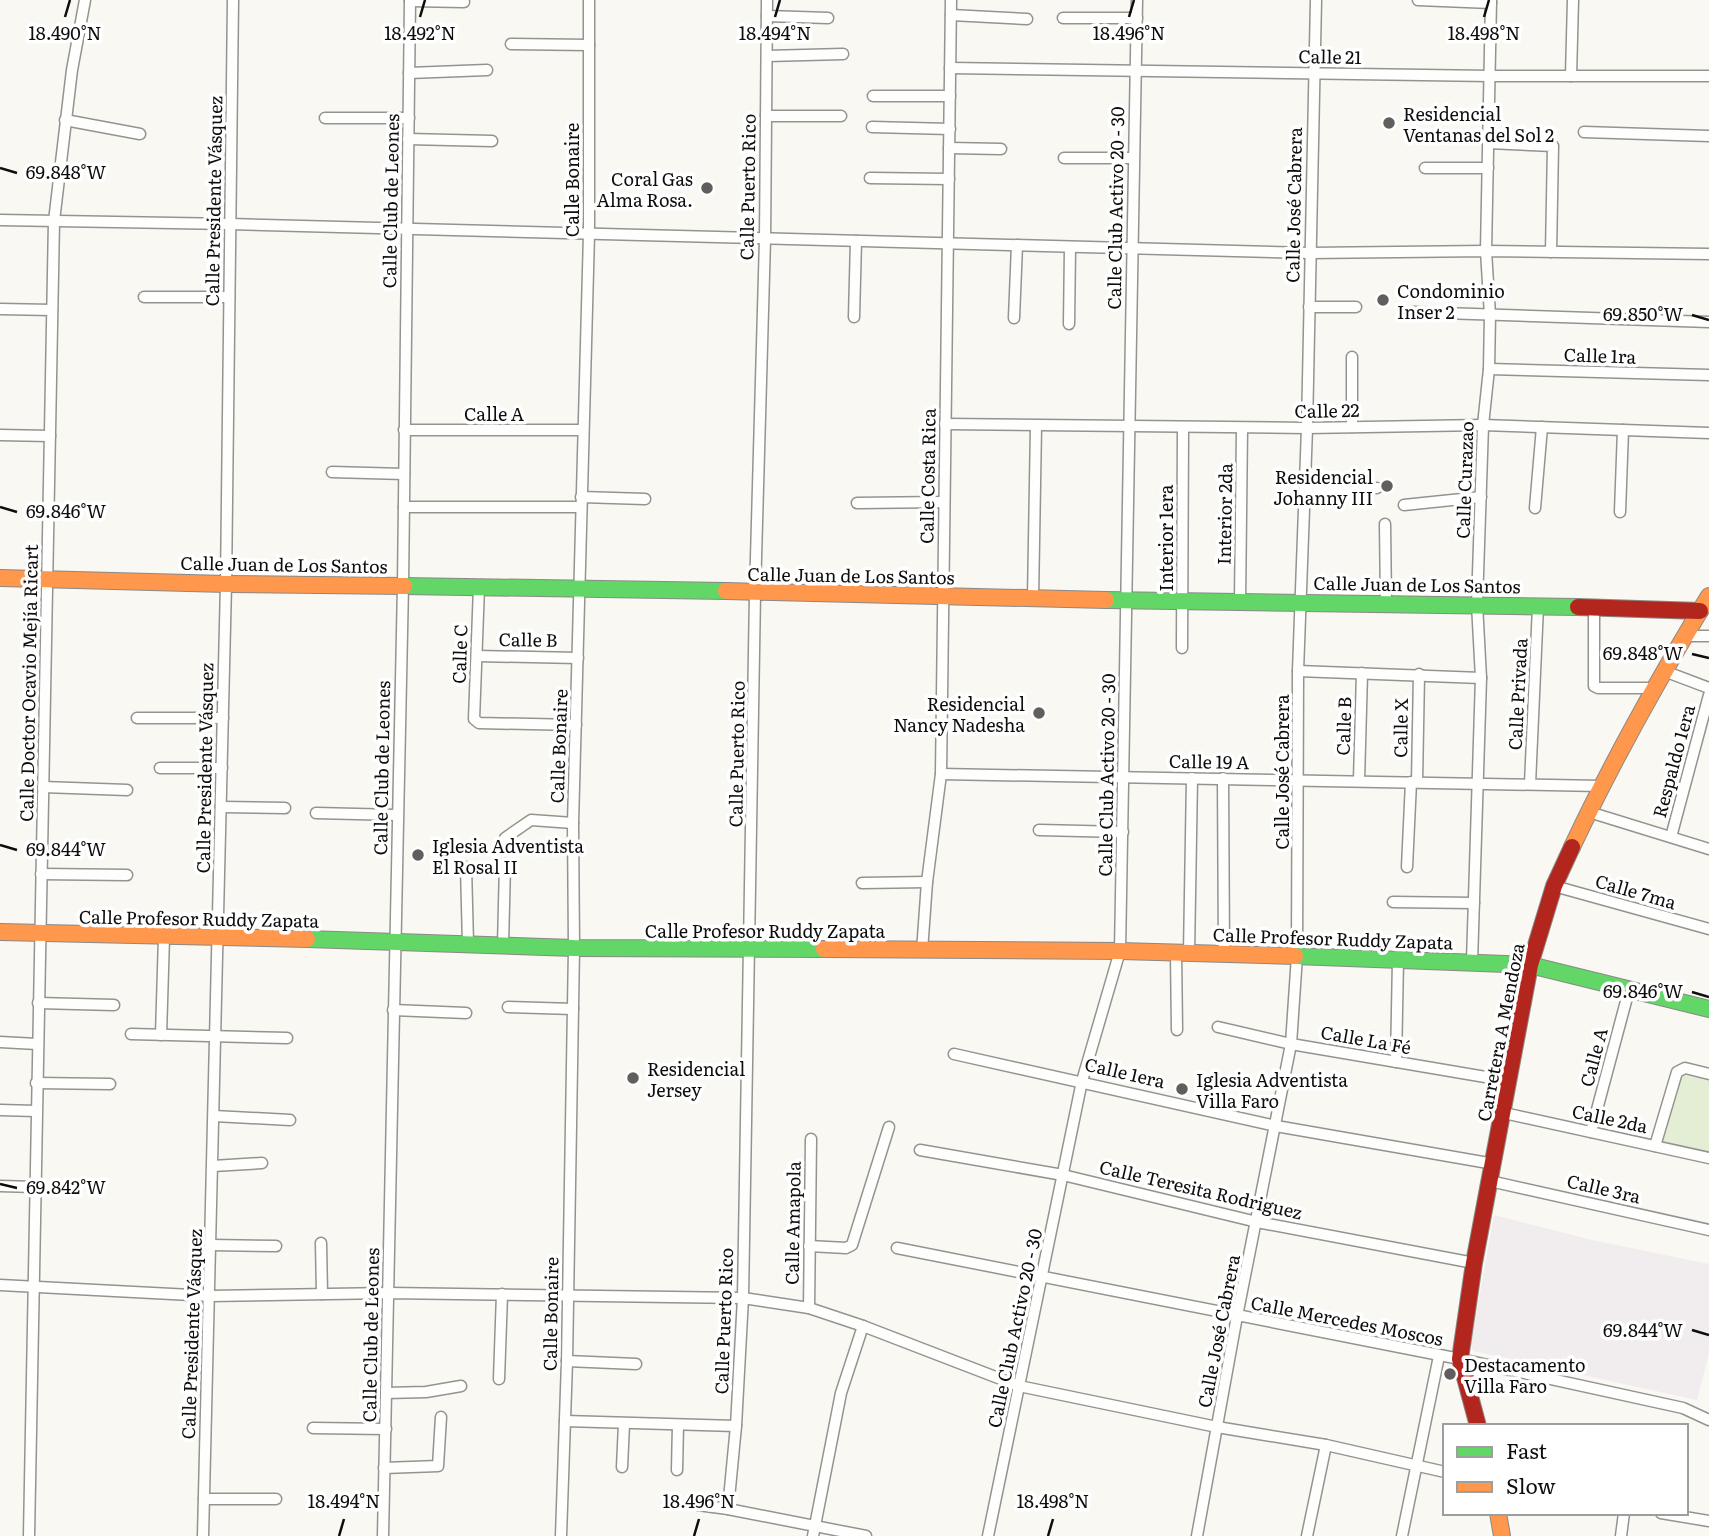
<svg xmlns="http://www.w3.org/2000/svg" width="1709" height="1536" font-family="Literata,serif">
<rect width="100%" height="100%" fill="#faf8f2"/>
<polygon fill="#f1ecee" points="1494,1215 1592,1240 1709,1264 1709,1353 1697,1400 1473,1351 1471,1344"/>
<polygon fill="#e3eed4" points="1679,1074 1709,1081 1709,1152 1663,1142"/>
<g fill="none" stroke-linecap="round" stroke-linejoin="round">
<g stroke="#949390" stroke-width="13">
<g id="street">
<polyline points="1418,0 1491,3"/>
<polyline points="410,1 464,2"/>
<polyline points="951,15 1027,19"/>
<polyline points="767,16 828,18"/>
<polyline points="1063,18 1137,18"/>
<polyline points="511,44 589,45"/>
<polyline points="767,56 843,54"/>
<polyline points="950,68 1490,76 1709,76"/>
<polyline points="409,73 487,70"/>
<polyline points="1571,76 1573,0"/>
<polyline points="873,96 950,96"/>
<polyline points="766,116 841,116"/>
<polyline points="325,118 409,118"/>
<polyline points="65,120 140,134"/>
<polyline points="872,127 950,129"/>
<polyline points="1584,132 1709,136"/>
<polyline points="408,139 492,141"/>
<polyline points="1488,143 1553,146 1551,252"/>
<polyline points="949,148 1001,149"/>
<polyline points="1064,158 1133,158"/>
<polyline points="1425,168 1488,168"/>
<polyline points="870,178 949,179"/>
<polyline points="0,220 230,224 1309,253 1486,251 1709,254"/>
<polyline points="144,297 229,297"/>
<polyline points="1309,307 1356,307"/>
<polyline points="0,309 52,310"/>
<polyline points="1413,312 1709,322"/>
<polyline points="854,317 856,241"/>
<polyline points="1014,318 1017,245"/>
<polyline points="1069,324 1070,248"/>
<polyline points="1352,357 1352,427"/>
<polyline points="1489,369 1709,375"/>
<polyline points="945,424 1307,428 1483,425 1709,433"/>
<polyline points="404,430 583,430"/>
<polyline points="0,435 50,436"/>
<polyline points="332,472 404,474"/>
<polyline points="1305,488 1377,488"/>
<polyline points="581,497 645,499"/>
<polyline points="857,503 944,502"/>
<polyline points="1404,505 1481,497"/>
<polyline points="404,507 581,507"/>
<polyline points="1535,508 1542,427"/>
<polyline points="1620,512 1623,430"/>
<polyline points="1385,524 1386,604"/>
<polyline points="479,587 474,719 479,723 576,725"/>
<polyline points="1033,599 1036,426"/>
<polyline points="1240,601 1242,428"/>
<polyline points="1594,607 1594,686 1598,688 1653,688"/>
<polyline points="1684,636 1709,636"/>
<polyline points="1182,648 1183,428"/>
<polyline points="477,656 578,658"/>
<polyline points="1298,671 1481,678"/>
<polyline points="1664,671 1709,688"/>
<polyline points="137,718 223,718"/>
<polyline points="160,768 222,768"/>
<polyline points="941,774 1601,786"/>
<polyline points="1223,778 1224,954"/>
<polyline points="1359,780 1362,673"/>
<polyline points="1417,782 1419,674"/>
<polyline points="1530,784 1538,606"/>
<polyline points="43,787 127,790"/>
<polyline points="221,807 285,808"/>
<polyline points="1589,812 1709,849"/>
<polyline points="316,813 397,815"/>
<polyline points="1039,830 1123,832"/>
<polyline points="1671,837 1709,695"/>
<polyline points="505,838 531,820 573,823"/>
<polyline points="466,867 468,944"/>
<polyline points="1407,867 1411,782"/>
<polyline points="41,874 127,875"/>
<polyline points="862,883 927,882"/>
<polyline points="1554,886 1709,929"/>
<polyline points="1393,902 1474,903"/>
<polyline points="503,945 505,864"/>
<polyline points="922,951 927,882 941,774 951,0"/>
<polyline points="1176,953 1177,1030"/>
<polyline points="1189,953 1192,778"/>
<polyline points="1472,962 1481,678 1477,604 1483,425 1489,369 1490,315 1486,251 1491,0"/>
<polyline points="38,1003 114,1005"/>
<polyline points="508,1007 573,1009"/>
<polyline points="393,1010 466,1013"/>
<polyline points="1218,1027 1291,1044 1509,1081"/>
<polyline points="131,1034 287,1038"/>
<polyline points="161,1035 164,937"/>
<polyline points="0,1042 37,1044"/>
<polyline points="954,1054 1276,1126 1494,1164"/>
<polyline points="1396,1062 1398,960"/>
<polyline points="36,1083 110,1084"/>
<polyline points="0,1110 36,1111"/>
<polyline points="1504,1113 1709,1158"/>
<polyline points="214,1116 290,1120"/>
<polyline points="1591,1132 1629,990"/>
<polyline points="1655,1146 1677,1072 1685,1068 1709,1074"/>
<polyline points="920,1150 1063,1175 1257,1222 1474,1263"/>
<polyline points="213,1166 262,1163"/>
<polyline points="1490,1181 1709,1230"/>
<polyline points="0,1186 35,1187"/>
<polyline points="321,1243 322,1294"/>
<polyline points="211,1245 276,1246"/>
<polyline points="809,1246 846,1248 852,1245 889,1127"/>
<polyline points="897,1248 1460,1359 1683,1408 1709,1420"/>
<polyline points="0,1285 210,1296 389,1293 743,1298 809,1308 863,1326 1019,1386 1217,1427 1326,1445 1445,1472"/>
<polyline points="809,1308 811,1139"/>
<polyline points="567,1361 636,1364"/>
<polyline points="499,1379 502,1294"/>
<polyline points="386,1393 426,1392 461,1386"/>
<polyline points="565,1421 736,1426"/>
<polyline points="313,1428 386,1429"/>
<polyline points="622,1467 624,1424"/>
<polyline points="384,1468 438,1466 441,1417"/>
<polyline points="677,1470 678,1425"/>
<polyline points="204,1499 276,1499"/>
<polyline points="698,1505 728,1509 866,1536"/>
<polyline points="728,1509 736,1426 743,1298 755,593 765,239 767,0"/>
<polyline points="1661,1513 1709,1521"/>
<polyline points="29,1536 54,221 72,70 85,0"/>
<polyline points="203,1536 226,584 233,0"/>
<polyline points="383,1536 403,585 410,0"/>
<polyline points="561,1536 567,1361 574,948 573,823 589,234 589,0"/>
<polyline points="813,1536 841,1393 863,1326"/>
<polyline points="988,1536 1082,1081 1120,951 1137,0"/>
<polyline points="1197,1536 1237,1316 1291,1044 1297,956 1298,671 1307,428 1316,0"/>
<polyline points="1307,1536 1326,1445"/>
<polyline points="1402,1536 1439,1356"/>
<polyline points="1621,1536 1624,1513"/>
</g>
</g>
<g stroke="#8a8987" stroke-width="18">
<g id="fast">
<polyline points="404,586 726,591"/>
<polyline points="1106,600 1578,607"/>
<polyline points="307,939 574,948 824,949"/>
<polyline points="1295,956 1530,965 1709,1009"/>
</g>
</g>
<g stroke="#8a8987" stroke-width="18">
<g id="slow">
<polyline points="0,578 226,584 404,586"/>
<polyline points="726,591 1106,600"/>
<path d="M 1572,847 C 1613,760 1659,678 1709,596"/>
<polyline points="0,932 307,939"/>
<polyline points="824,949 1120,951 1295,956"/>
<polyline points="1498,1513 1502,1536"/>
</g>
</g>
<g stroke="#8a8987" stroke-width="18">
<g id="jam">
<polyline points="1578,607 1700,611"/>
<polyline points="1478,1426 1460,1359 1474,1263 1530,965 1554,886 1572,847"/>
</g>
</g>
<use href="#street" stroke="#fefefd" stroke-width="10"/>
<use href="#fast" stroke="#63d668" stroke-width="16"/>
<use href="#slow" stroke="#ff974d" stroke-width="16"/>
<use href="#jam" stroke="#b3261e" stroke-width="16"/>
</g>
<path fill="none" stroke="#0d0d0d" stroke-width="2.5" d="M 65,17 L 70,0M 420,17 L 425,0M 775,17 L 780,0M 1129,17 L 1134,0M 1484,17 L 1489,0M 0,168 L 17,173M 1692,315 L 1709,320M 0,507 L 17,512M 1692,654 L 1709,658M 0,845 L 17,850M 1692,992 L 1709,997M 0,1184 L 17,1188M 1692,1330 L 1709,1335M 339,1536 L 344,1519M 694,1536 L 699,1519M 1048,1536 L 1053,1519"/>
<g fill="#605f5d" stroke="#fff" stroke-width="2.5">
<circle cx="1389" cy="123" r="7"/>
<circle cx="707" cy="188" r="7"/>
<circle cx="1383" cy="300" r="7"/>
<circle cx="1387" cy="486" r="7"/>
<circle cx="1039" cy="713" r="7"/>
<circle cx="418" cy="855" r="7"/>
<circle cx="633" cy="1078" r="7"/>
<circle cx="1182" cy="1089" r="7"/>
<circle cx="1450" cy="1374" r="7"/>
</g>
<g text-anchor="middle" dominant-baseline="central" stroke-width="7" stroke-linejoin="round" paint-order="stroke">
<g font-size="18" fill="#0d0d0d" stroke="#fff">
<text transform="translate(1330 56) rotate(1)">Calle 21</text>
<text transform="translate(571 180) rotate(-90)">Calle Bonaire</text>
<text transform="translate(747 187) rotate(-89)">Calle Puerto Rico</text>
<text transform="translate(213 201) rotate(-89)">Calle Presidente Vásquez</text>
<text transform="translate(390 201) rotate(-89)">Calle Club de Leones</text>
<text transform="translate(1293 205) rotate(-89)">Calle José Cabrera</text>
<text transform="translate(1115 208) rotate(-89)">Calle Club Activo 20 - 30</text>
<text transform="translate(1600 355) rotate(2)">Calle 1ra</text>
<text transform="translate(1327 410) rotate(-1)">Calle 22</text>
<text x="494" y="413">Calle A</text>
<text transform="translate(927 476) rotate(-89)">Calle Costa Rica</text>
<text transform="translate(1464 480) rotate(-88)">Calle Curazao</text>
<text transform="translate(1224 514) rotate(-89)">Interior 2da</text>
<text transform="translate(1165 538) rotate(-90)">Interior 1era</text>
<text transform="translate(284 564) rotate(1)">Calle Juan de Los Santos</text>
<text transform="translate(851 575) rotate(1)">Calle Juan de Los Santos</text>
<text transform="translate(1417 584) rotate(1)">Calle Juan de Los Santos</text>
<text transform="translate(528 639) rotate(1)">Calle B</text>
<text transform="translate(459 654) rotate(-88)">Calle C</text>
<text transform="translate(28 683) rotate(-89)">Calle Doctor Ocavio Mejía Ricart</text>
<text transform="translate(1517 694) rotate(-87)">Calle Privada</text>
<text transform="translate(1343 726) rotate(-88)">Calle B</text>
<text transform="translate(1400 728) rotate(-89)">Calle X</text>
<text transform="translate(558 746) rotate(-88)">Calle Bonaire</text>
<text transform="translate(736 754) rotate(-89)">Calle Puerto Rico</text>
<text transform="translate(1209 761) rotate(1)">Calle 19 A</text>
<text transform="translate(1673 761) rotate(-75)">Respaldo 1era</text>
<text transform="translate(204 768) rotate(-89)">Calle Presidente Vásquez</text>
<text transform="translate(381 768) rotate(-89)">Calle Club de Leones</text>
<text transform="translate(1281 772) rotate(-90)">Calle José Cabrera</text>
<text transform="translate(1106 775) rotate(-89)">Calle Club Activo 20 - 30</text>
<text transform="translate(1636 891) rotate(16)">Calle 7ma</text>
<text transform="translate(199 918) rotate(1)">Calle Profesor Ruddy Zapata</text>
<text x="765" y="930">Calle Profesor Ruddy Zapata</text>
<text transform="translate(1333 938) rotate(2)">Calle Profesor Ruddy Zapata</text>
<text transform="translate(1500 1032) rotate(-79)">Carretera A Mendoza</text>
<text transform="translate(1366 1039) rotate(10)">Calle La Fé</text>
<text transform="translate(1593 1057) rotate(-75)">Calle A</text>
<text transform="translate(1125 1072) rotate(13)">Calle 1era</text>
<text transform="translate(1610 1118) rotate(12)">Calle 2da</text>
<text transform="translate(1604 1188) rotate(13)">Calle 3ra</text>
<text transform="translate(1201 1189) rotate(13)">Calle Teresita Rodriguez</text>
<text transform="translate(792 1223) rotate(-89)">Calle Amapola</text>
<text transform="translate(550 1314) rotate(-89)">Calle Bonaire</text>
<text transform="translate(1347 1320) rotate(11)">Calle Mercedes Moscos</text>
<text transform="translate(723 1321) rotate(-88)">Calle Puerto Rico</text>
<text transform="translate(1014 1328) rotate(-78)">Calle Club Activo 20 - 30</text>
<text transform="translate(1218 1331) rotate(-79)">Calle José Cabrera</text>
<text transform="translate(191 1334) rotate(-88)">Calle Presidente Vásquez</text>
<text transform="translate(370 1335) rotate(-89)">Calle Club de Leones</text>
</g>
<g font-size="18" fill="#0d0d0d" stroke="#fff" text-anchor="start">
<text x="1403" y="113">Residencial<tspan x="1403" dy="21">Ventanas del Sol 2</tspan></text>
<text x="693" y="178" text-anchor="end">Coral Gas<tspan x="693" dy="21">Alma Rosa.</tspan></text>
<text x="1397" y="290">Condominio<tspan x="1397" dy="21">Inser 2</tspan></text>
<text x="1373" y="476" text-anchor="end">Residencial<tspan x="1373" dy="21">Johanny III</tspan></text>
<text x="1025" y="703" text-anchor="end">Residencial<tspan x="1025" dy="21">Nancy Nadesha</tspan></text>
<text x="432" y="845">Iglesia Adventista<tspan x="432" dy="21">El Rosal II</tspan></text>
<text x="647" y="1068">Residencial<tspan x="647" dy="21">Jersey</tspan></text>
<text x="1196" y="1079">Iglesia Adventista<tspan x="1196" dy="21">Villa Faro</tspan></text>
<text x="1464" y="1364">Destacamento<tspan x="1464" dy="21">Villa Faro</tspan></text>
</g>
</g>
<g font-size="18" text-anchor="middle" fill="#0d0d0d" stroke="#fff" stroke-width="7" stroke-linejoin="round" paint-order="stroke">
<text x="65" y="40">18.490°N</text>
<text x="420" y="40">18.492°N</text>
<text x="775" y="40">18.494°N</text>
<text x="1129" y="40">18.496°N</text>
<text x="1484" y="40">18.498°N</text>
<text x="66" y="179">69.848°W</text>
<text x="1643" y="321">69.850°W</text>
<text x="66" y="518">69.846°W</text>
<text x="1643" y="660">69.848°W</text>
<text x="66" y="856">69.844°W</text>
<text x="1643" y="998">69.846°W</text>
<text x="66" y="1194">69.842°W</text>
<text x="1643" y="1337">69.844°W</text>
<text x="344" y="1508">18.494°N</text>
<text x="699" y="1508">18.496°N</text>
<text x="1053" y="1508">18.498°N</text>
</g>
<rect x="1443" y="1424" width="245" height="91" fill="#ffffff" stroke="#9e9e9e" stroke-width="2"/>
<rect x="1457" y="1447" width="35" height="10" fill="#63d668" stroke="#9e9e9e" stroke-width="2"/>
<text x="1506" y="1459" font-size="21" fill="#0d0d0d">Fast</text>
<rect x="1457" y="1482" width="35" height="10" fill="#ff974d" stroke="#9e9e9e" stroke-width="2"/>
<text x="1506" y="1494" font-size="21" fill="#0d0d0d">Slow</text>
</svg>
